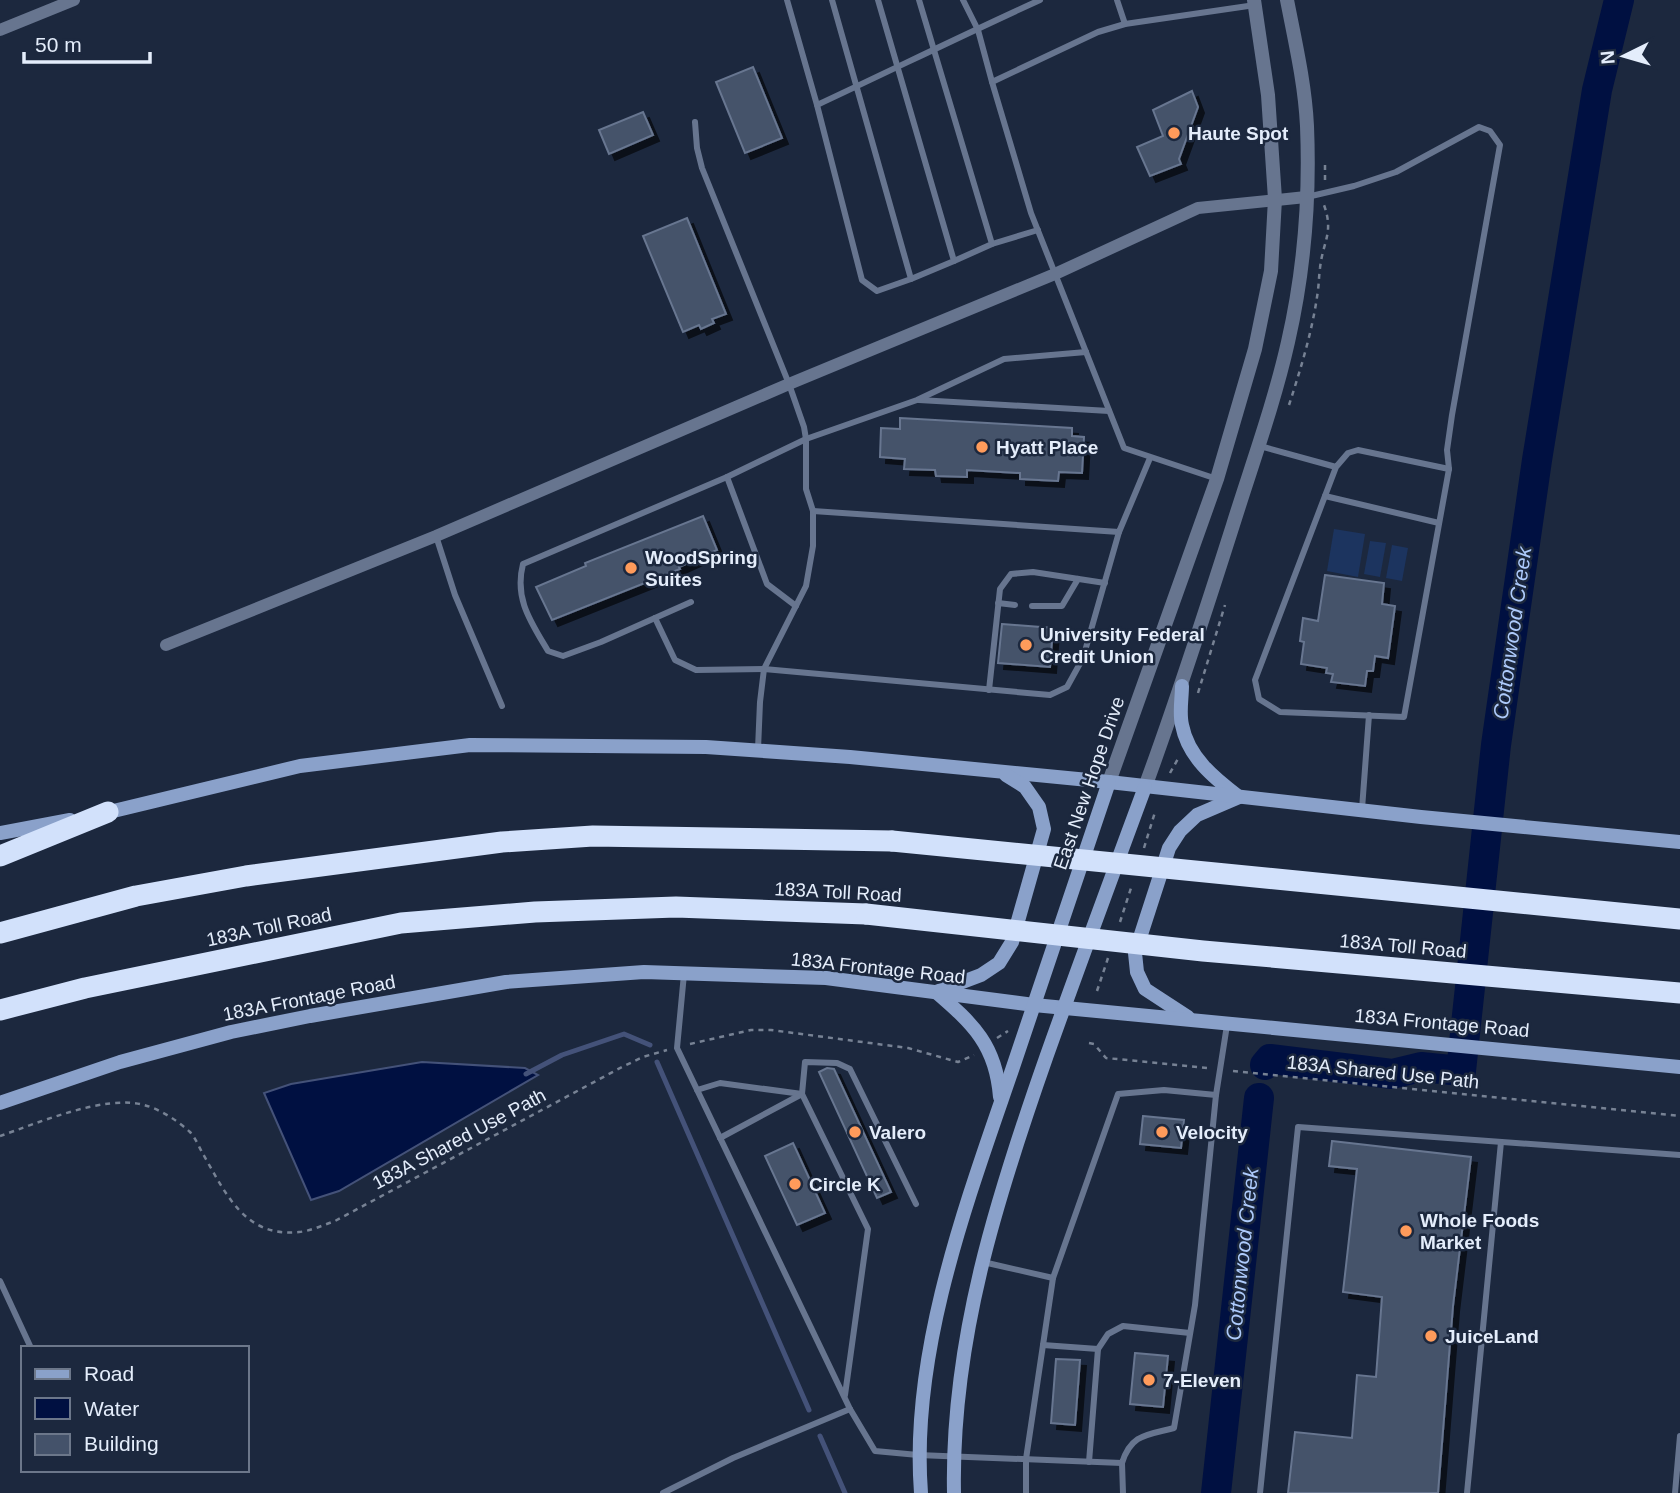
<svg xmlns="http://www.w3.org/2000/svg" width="1680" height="1493" font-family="Arial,sans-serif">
<defs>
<filter id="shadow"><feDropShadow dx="6" dy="6" stdDeviation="0" flood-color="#0009"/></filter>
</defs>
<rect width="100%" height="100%" fill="#1c283e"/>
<g fill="#1c345f">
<polygon points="1334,529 1365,534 1358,577 1327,571"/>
<polygon points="1370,541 1386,543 1380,577 1364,574"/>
<polygon points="1392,545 1408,548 1402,581 1386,578"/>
</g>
<polygon fill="#001041" stroke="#445279" stroke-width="2" points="422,1062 525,1068 538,1075 339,1191 311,1200 264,1093 291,1084"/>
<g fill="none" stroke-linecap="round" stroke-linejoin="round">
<g stroke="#445279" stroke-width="5">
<polyline points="657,1062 809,1410"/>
<polyline points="526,1074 562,1055 624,1034 650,1045"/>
<polyline points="820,1436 845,1493"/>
</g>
<g stroke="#001041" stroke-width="30">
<polyline points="1265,1065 1270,1059 1392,1074 1421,1067 1461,1071 1496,745 1537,460 1597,90 1619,0"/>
<polyline points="1216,1493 1259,1098"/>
</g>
</g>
<g fill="#44526a" stroke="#677690" stroke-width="2" filter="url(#shadow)">
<polygon points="753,67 782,138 745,153 716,82"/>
<polygon points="1192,91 1198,107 1179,159 1181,164 1150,176 1137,147 1163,136 1153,110"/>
<polygon points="643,112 653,135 609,154 599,130"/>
<polygon points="687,218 726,314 712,319 714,323 701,329 699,325 683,332 643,236"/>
<polygon points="900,418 1072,428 1072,436 1084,437 1082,473 1059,472 1058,481 1020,479 1020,473 967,470 967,477 936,476 935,470 904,469 905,459 880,457 881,428 900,429"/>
<polygon points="703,516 717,550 679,567 680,569 552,620 536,587 586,566 585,563"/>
<polygon points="1325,575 1384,583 1382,604 1395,606 1388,658 1375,656 1373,671 1367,671 1365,686 1331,682 1333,674 1326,673 1327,668 1301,664 1304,642 1300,641 1303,618 1318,621"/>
<polygon points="1002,624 1053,628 1050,667 998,663"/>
<polygon points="827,1068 834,1069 891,1192 877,1198 819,1072"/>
<polygon points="1143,1116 1184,1120 1181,1148 1140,1144"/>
<polygon points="1332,1141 1471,1157 1453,1306 1438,1493 1288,1493 1295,1432 1352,1438 1357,1375 1376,1377 1382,1297 1343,1292 1357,1169 1329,1166"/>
<polygon points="793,1143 825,1213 797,1225 765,1156"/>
<polygon points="1135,1353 1168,1356 1163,1407 1130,1404"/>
<polygon points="1056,1359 1080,1360 1075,1425 1051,1423"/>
</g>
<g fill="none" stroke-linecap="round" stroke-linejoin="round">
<g stroke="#778294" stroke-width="2.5" stroke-dasharray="5 5" stroke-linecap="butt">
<polyline points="1325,180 1325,161"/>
<path d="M 1289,405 C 1301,368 1313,329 1318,290 C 1319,282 1319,275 1320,268 C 1323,241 1334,233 1324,205"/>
<polyline points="1198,693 1225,605"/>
<polyline points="1170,773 1179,757"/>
<polyline points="1144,848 1155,812"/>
<polyline points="1120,922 1132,885"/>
<polyline points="1097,991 1108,958"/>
<polyline points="997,1038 1008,1031"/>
<polyline points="1089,1043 1094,1044 1106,1058 1208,1068"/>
<polyline points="690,1044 751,1030 771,1030 908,1048 958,1062 974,1055"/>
<polyline points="1233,1071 1680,1116"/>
<path d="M 0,1136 C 38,1123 105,1094 144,1105 C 160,1109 178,1121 190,1132 C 195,1137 199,1147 203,1154 C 226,1194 245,1238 299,1232 C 311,1231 323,1225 335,1221 L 622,1067 L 643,1057 L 667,1050"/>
</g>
<g stroke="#67758f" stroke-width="6">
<polyline points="787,0 817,105"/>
<path d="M 832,0 L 911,279 L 877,291 L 862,280 L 817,105 C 892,70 965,34 1040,0"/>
<polyline points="878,0 954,261 911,279"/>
<polyline points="919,0 992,244 954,261"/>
<polyline points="963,0 978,30 992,82"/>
<polyline points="1117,0 1125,24"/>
<polyline points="695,122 697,148 702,168 789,384 804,427 806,439 806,489 813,511 813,546 806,586 764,669 760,702 758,749"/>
<polyline points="1307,197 1354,186 1396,172 1479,127 1490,131 1500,145 1452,415 1447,450 1449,469"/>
<polyline points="992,244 1038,230"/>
<polyline points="919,400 1109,411"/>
<polyline points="1260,446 1336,467 1255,680 1259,699 1280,712 1404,717 1449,469 1358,450 1348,453 1336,467"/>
<polyline points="727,477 806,439 917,400 1004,359 1086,352"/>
<polyline points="1217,479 1124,448 1031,213 992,82 1098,32 1125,24 1255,5"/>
<polyline points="1325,496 1439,523"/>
<polyline points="813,511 1119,532 1150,458"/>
<polyline points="436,536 455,595 502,706"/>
<path d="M 691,602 L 601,642 L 563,656 L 548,651 C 531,622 514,599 523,564 L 727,477 L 767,584 L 796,606"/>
<polyline points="998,603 1015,605"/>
<polyline points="1032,606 1062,606 1078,579"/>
<polyline points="655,618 675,660 696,670 764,669 1050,695 1067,687 1083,658 1119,532"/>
<polyline points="989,690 1000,589 1011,574 1033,572 1105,583"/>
<polyline points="1362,809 1369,715"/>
<path d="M 684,974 L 677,1048 L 850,1409 L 875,1451 L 918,1455 L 1122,1463 C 1131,1434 1147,1435 1174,1428 L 1195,1305 L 1216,1095 L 1164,1090 L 1118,1094 L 1053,1278 L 983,1262"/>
<polyline points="697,1090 720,1083 802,1094 868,1229 845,1395"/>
<polyline points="1216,1095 1227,1025"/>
<polyline points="720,1138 802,1094 805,1062 837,1063 850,1069 916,1204"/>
<polyline points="0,1281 31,1348"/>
<polyline points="1043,1345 1098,1349"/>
<polyline points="1089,1462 1098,1349 1108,1334 1123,1326 1190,1333"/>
<polyline points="1122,1463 1123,1493"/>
<polyline points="663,1493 733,1458 850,1409"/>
<polyline points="1026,1493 1026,1459 1053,1278"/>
<polyline points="1260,1493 1298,1127 1680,1155"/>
<polyline points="1467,1493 1501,1142"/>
<polyline points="1675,1493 1680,1436"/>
</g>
<g stroke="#67758f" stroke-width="12">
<polyline points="0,30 74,0"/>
<polyline points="166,645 436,536 789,384 1055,274 1198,208 1306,197"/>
</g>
<g stroke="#67758f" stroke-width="14">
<polyline points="1109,782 1217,479 1255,349 1271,271 1275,199 1268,95 1254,0"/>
<path d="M 1145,787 C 1177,700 1205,613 1233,525 C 1252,464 1274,404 1288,342 C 1304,272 1310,198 1307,126 C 1305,84 1295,41 1287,0"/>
</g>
<g stroke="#8aa1ca" stroke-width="14">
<path d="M 1182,686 C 1182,698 1179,713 1182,725 C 1188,757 1214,778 1239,797 L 1197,815 L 1180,831 L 1169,848 L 1135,953 L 1137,972 L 1145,989 L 1188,1017"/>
<polyline points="101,814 300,766 470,745 706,747 850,757 1109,782 1421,817 1680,842"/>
<polyline points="0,833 70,820"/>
<path d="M 1000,1097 C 996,1045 973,1024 936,992 L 981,975 L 999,963 L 1012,942 L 1044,829 L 1039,807 L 1025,787 L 1006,775"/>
<polyline points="0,1103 120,1062 231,1032 310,1016 506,982 644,972 826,978 1034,1005 1680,1067"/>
<path d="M 921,1493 C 910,1352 967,1201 1012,1070 C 1045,974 1077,878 1109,782"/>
<path d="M 954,1493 C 951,1341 997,1197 1047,1055 C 1079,965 1112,876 1145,787"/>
</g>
<g stroke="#d2e1fb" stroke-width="21">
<polyline points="0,856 108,812"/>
<polyline points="0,933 136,896 246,876 502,842 593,836 892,841"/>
<polyline points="0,1010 85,988 401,923 535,912 676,907 866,914"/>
</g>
<g stroke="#d2e1fb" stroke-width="21">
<polyline points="892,841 1680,919"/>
<polyline points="866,914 1203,951 1680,993"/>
</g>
</g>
<g fill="#ff9b5b" stroke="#1c283e" stroke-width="2.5">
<circle cx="1174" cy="133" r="7"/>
<circle cx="982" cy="447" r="7"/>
<circle cx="631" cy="568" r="7"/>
<circle cx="1026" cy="645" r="7"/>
<circle cx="855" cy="1132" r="7"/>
<circle cx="1162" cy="1132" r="7"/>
<circle cx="795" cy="1184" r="7"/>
<circle cx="1406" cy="1231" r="7"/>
<circle cx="1431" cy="1336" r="7"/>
<circle cx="1149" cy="1380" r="7"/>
</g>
<g text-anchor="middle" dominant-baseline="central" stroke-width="5" stroke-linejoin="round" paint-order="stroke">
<g font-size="19" font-weight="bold" fill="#e4edfb" stroke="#1c283e" text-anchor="start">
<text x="1188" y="133">Haute Spot</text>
<text x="996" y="447">Hyatt Place</text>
<text x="645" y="557">WoodSpring<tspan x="645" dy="22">Suites</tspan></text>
<text x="1040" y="634">University Federal<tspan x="1040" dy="22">Credit Union</tspan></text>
<text x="869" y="1132">Valero</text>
<text x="1176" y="1132">Velocity</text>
<text x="809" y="1184">Circle K</text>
<text x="1420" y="1220">Whole Foods<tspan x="1420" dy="22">Market</tspan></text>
<text x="1445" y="1336">JuiceLand</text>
<text x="1163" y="1380">7-Eleven</text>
</g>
<g font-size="19" fill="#e4edfb" stroke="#1c283e">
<text transform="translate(1089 783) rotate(-71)">East New Hope Drive</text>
<text transform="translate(838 892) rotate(3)">183A Toll Road</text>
<text transform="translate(269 927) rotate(-12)">183A Toll Road</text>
<text transform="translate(1403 946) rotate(5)">183A Toll Road</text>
<text transform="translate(878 968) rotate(6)">183A Frontage Road</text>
<text transform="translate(309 998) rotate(-11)">183A Frontage Road</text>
<text transform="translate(1442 1023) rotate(5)">183A Frontage Road</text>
<text transform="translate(1383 1072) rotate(6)">183A Shared Use Path</text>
<text transform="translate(459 1139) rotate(-28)">183A Shared Use Path</text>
</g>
<g font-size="21" font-style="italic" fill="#aecbfc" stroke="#1c283e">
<text transform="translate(1512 633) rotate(-82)">Cottonwood Creek</text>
<text transform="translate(1242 1254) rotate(-84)">Cottonwood Creek</text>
</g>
</g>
<rect x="21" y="1346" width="228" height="126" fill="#1c283e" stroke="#6c778a" stroke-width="2"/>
<rect x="35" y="1369" width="35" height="10" fill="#8aa1ca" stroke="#6c778a" stroke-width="2"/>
<text x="84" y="1381" font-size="21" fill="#e4edfb">Road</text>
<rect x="35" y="1398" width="35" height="21" fill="#001041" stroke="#6c778a" stroke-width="2"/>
<text x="84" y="1416" font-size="21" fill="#e4edfb">Water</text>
<rect x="35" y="1434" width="35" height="21" fill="#44526a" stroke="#6c778a" stroke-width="2"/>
<text x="84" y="1451" font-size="21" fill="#e4edfb">Building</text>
<g transform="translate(1624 56) rotate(265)" stroke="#1c283e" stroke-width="5" paint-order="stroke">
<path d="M0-5L12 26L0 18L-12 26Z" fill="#e4edfb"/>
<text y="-10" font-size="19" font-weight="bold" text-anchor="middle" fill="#e4edfb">N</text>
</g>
<path d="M24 52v10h126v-10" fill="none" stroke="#e4edfb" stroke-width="3.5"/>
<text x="35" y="52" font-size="21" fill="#e4edfb" stroke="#1c283e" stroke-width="5" paint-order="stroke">50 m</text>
</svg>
